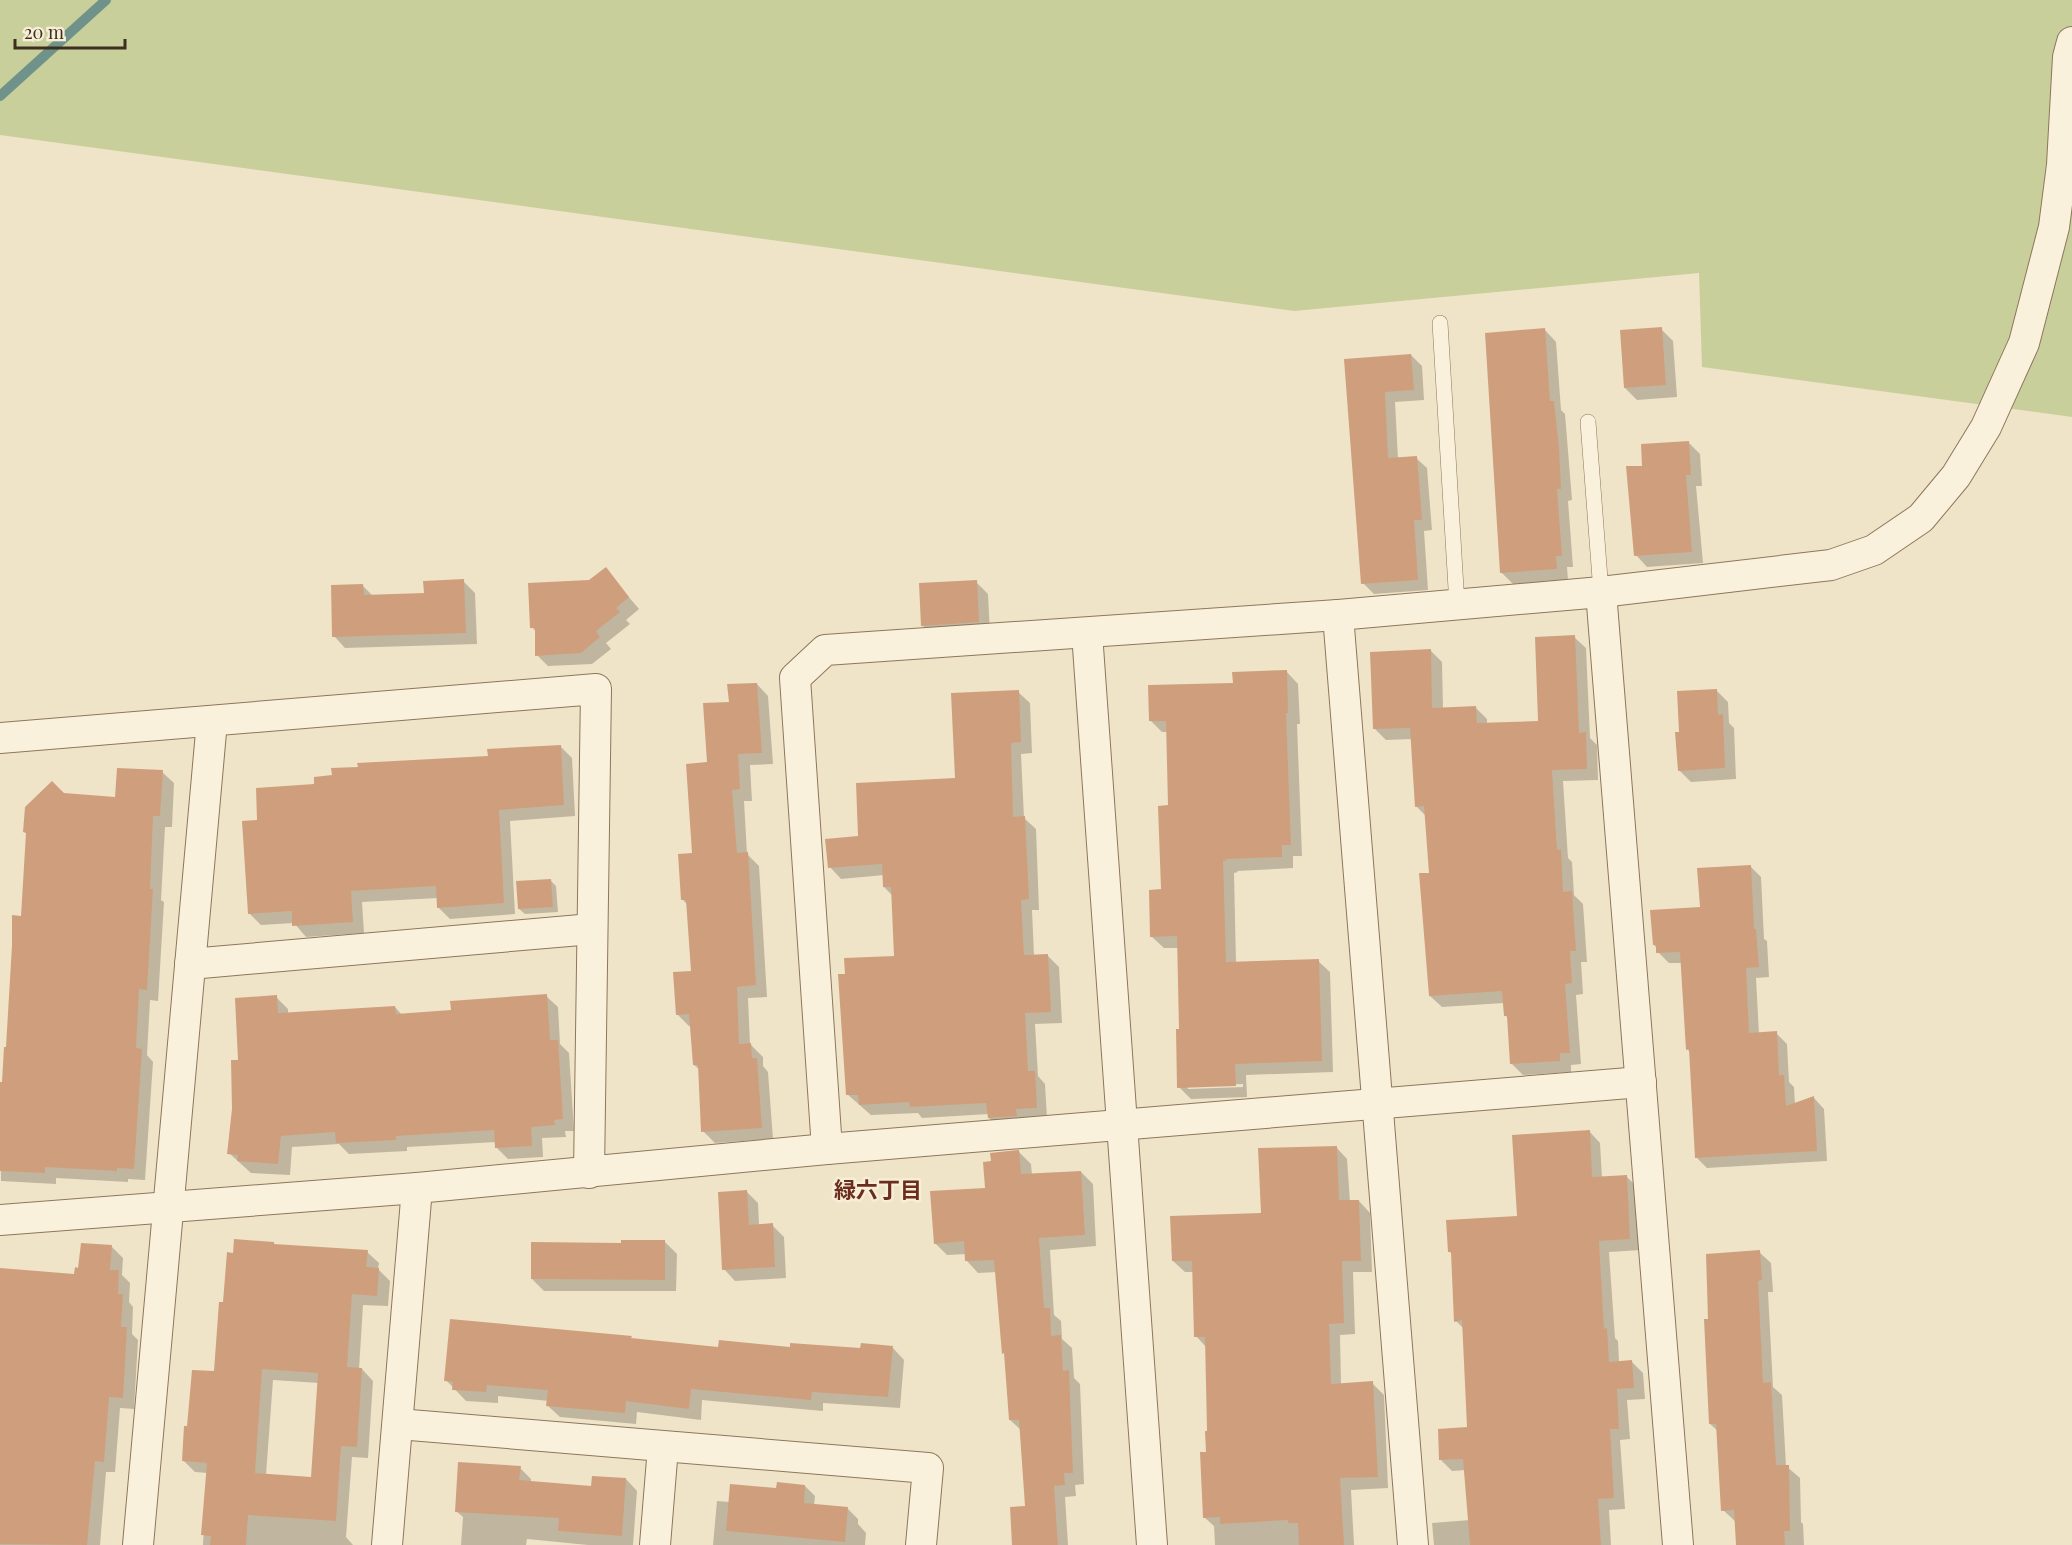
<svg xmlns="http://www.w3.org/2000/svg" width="2072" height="1545" font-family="'Playfair Display','Noto Sans JP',serif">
<rect width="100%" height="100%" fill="#f0e4c8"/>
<polygon fill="#c9cf9b" points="0,0 2072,0 2072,417 1702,367 1699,273 1294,311 0,135"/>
<g fill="#0003" fill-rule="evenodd">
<polygon points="1661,329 1673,341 1677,397 1637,400 1625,388"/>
<polygon points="1545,330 1556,342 1561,410 1565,414 1572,500 1568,501 1573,567 1567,567 1568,580 1513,584 1501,572"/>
<polygon points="1411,355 1422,366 1424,400 1395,402 1398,459 1416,458 1427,468 1432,530 1424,531 1428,590 1374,594 1363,583 1346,360"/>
<polygon points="1688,442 1700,454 1702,486 1696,486 1703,563 1647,567 1636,555 1644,467"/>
<polygon points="605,569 639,609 626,620 630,624 606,643 611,649 592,664 548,666 537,655 536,632 532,627"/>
<polygon points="463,581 475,593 477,644 345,648 334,636 362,585 373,596 425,594"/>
<polygon points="976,582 988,594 990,634 934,637 922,625"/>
<polygon points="1574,637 1586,648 1590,738 1597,745 1598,780 1563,781 1568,858 1572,862 1574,895 1583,904 1587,962 1581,962 1583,994 1576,995 1581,1064 1571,1065 1571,1072 1523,1075 1511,1063 1509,1019 1505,1015 1504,1003 1442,1007 1430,996 1430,874 1427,817 1416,806 1412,739 1386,740 1375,729 1430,650 1442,662 1443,709 1475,707 1487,719 1487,724 1540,722"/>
<path d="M 1287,672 L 1298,684 L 1300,724 L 1297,724 L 1302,856 L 1293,856 L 1293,868 L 1237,871 L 1238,872 L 1234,873 L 1236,963 L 1318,961 L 1330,972 L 1333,1072 L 1246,1075 L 1247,1097 L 1191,1099 L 1179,1087 L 1181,1031 L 1178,948 L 1164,948 L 1152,937 L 1162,891 L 1169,807 L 1167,732 L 1162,732 L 1150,720 L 1234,684 ZM 1243,1084 L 1243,1087 L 1188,1089 L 1188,1086 Z"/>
<polygon points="757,684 768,696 773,764 750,765 752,801 744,801 747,854 759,866 767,997 748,998 750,1044 763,1057 763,1066 768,1072 773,1139 715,1143 703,1131 700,1070 694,1065 692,1026 689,1026 677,1014 692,972 687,904 682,899 694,855 709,764 730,703"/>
<polygon points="1716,690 1728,702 1729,723 1734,728 1736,779 1691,782 1679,770 1681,733"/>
<polygon points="1018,692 1030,703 1032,753 1021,754 1024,818 1036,829 1039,910 1032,910 1034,956 1048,956 1059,967 1062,1023 1035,1024 1038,1076 1045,1084 1047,1118 1000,1129 989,1118 989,1114 922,1118 918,1113 871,1115 847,1094 846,975 896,957 893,896 884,887 884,875 841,879 830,867 860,837 957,780"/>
<polygon points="560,746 572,758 575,816 510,821 515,914 450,919 438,907 438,898 362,902 364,933 306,937 294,923 261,925 249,913 259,821 316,785"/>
<polygon points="162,772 174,783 172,827 165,827 161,900 164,902 158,1001 150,1000 147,1055 153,1062 145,1180 128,1179 128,1182 56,1178 56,1184 1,1181 0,1084 4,1084 22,917 27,834 25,832 64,795 117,798"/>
<polygon points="1750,866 1761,877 1764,939 1767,941 1769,977 1756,978 1759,1034 1776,1033 1787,1044 1789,1082 1794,1087 1795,1105 1814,1098 1824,1109 1827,1161 1707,1168 1696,1157 1691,1053 1687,1049 1682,963 1669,963 1658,952 1657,948 1654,945"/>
<polygon points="550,880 556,886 558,912 525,914 519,909"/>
<polygon points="546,996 558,1007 560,1044 569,1053 574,1131 565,1131 566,1137 542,1138 543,1157 508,1159 496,1147 496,1142 407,1147 407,1151 349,1154 339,1144 292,1147 290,1175 251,1173 229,1153 240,1061 276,997 288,1009 288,1014 395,1007 402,1015 452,1011"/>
<polygon points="1589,1131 1600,1143 1602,1178 1626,1176 1638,1188 1641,1250 1609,1252 1615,1338 1618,1341 1619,1362 1631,1361 1643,1373 1645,1399 1627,1400 1630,1439 1620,1440 1625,1509 1609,1510 1611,1545 1434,1545 1432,1523 1470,1520 1466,1470 1452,1471 1440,1459 1468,1428 1464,1329 1456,1321 1452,1254 1449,1251 1519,1217"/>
<polygon points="1336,1147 1347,1159 1350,1202 1359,1201 1370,1213 1372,1272 1353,1272 1355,1334 1340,1335 1341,1385 1372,1383 1384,1395 1388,1488 1351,1490 1354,1545 1215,1545 1214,1526 1205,1518 1209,1432 1206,1347 1196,1336 1194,1272 1185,1272 1173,1261 1262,1214"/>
<polygon points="1019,1152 1031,1164 1032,1175 1081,1172 1093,1184 1096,1246 1050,1250 1054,1315 1061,1321 1062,1339 1072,1348 1074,1378 1080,1384 1084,1484 1075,1485 1076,1496 1065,1497 1068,1545 1014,1545 1027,1507 1022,1431 1010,1420 1006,1355 1004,1353 997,1272 978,1273 967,1261 966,1254 947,1255 935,1243 986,1189 993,1162"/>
<polygon points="746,1191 758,1203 759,1225 772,1225 784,1237 786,1278 735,1281 724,1269"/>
<polygon points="665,1242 677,1254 676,1291 544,1291 532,1279 623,1244"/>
<path d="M 273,1243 L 276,1246 L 367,1252 L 379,1263 L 378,1269 L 390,1281 L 388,1306 L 363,1305 L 359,1369 L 362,1369 L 373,1381 L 368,1458 L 352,1457 L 346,1537 L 353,1545 L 203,1545 L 207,1473 L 195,1472 L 183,1460 L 188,1428 L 215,1373 L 225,1303 L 234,1254 ZM 273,1380 L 319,1383 L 312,1479 L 266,1475 Z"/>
<polygon points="112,1247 123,1258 122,1275 130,1283 129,1302 133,1307 132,1334 138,1340 134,1409 120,1408 115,1472 106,1472 100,1545 0,1545 0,1270 76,1276 80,1269"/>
<polygon points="1759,1252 1771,1263 1773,1292 1768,1292 1773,1387 1782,1395 1786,1466 1800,1478 1801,1522 1803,1524 1804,1545 1738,1545 1736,1522 1723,1510 1718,1431 1710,1424 1710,1320"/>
<polygon points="631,1338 633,1340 720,1349 862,1350 893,1348 904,1360 900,1408 823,1403 823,1411 702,1400 701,1420 637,1412 636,1424 560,1417 548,1406 549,1401 498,1396 498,1403 466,1401 446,1380"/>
<polygon points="520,1468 531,1479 531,1483 593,1487 626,1479 637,1491 633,1545 588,1545 527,1539 526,1545 461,1545 463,1517 456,1511"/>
<polygon points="805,1486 815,1496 814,1506 848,1509 858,1519 858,1524 866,1533 865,1545 713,1545 717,1501 730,1502 777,1490"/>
</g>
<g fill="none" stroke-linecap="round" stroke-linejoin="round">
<polyline stroke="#6f938a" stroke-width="10" points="0,96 106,0"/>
</g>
<g fill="#cf9f7d" fill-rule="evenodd">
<polygon points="1662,327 1666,385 1624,388 1620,330"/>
<polygon points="1545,328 1550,401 1554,401 1559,448 1561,489 1557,489 1562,556 1556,556 1557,569 1500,573 1485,333"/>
<polygon points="1411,354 1414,390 1385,392 1388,458 1417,456 1422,520 1414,520 1418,580 1361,584 1344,359"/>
<polygon points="1689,441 1691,475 1686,475 1692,552 1634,556 1626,466 1642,466 1641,444"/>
<polygon points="606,567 629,597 616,608 620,612 596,631 600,637 581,653 535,656 535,628 530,628 528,583 589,580"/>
<polygon points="464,579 466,633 332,637 331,585 363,584 364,595 424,593 423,581"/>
<polygon points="977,580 979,622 921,626 919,583"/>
<polygon points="1575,635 1579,733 1586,732 1587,769 1552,770 1557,850 1561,849 1563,892 1572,891 1576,951 1570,951 1572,983 1565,984 1570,1053 1560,1053 1560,1061 1510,1064 1507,1016 1504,1016 1502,991 1429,996 1419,873 1429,873 1424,806 1415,807 1410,728 1373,729 1370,652 1431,649 1432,708 1476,706 1477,723 1538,721 1535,637"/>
<polygon points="1287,670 1288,713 1286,713 1291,845 1282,845 1282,857 1226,859 1226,861 1223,861 1226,962 1319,959 1322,1061 1235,1064 1236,1086 1177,1088 1176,1029 1179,1029 1177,936 1150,937 1149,890 1161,889 1158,806 1168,805 1166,721 1149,721 1148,685 1233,683 1232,672"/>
<polygon points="757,683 762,753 738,754 740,789 732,790 737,853 748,852 756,985 737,987 739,1044 751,1043 752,1058 757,1058 762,1128 701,1132 698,1065 693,1065 689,1014 676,1015 673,972 691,971 686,900 681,900 678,854 692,853 686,764 707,762 703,703 729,702 727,684"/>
<polygon points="1717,689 1718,715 1723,714 1725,768 1678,771 1675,732 1679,732 1677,691"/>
<polygon points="1019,690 1021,742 1011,743 1013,817 1025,816 1029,899 1021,900 1024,955 1048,954 1051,1012 1025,1013 1028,1071 1035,1071 1037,1108 1016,1109 1017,1116 988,1118 986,1103 910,1107 909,1102 859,1105 858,1095 846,1095 838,974 845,974 844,958 894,956 891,887 883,887 882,864 828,868 825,839 858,836 856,783 955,778 951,693"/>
<polygon points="561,745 564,805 499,810 504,903 437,908 436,886 351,891 353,922 292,926 292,911 248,914 242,821 257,820 256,788 314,784 314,777 332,775 331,768 358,767 357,763 488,756 487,749"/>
<polygon points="117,768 163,770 160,816 153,816 150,889 153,889 147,990 139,989 136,1048 142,1049 134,1169 117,1168 117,1171 45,1167 45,1173 0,1171 0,1082 2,1082 4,1047 6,1047 12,945 12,915 21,916 26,833 23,832 25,807 52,781 64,793 115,797"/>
<polygon points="1751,865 1754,929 1756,929 1759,967 1746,968 1749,1033 1777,1031 1779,1075 1784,1075 1786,1106 1814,1096 1817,1151 1695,1158 1689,1049 1686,1050 1680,952 1656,953 1656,945 1653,945 1650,910 1700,907 1697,868"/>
<polygon points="551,879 553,907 518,909 516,881"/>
<polygon points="547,994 550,1040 558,1040 563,1119 554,1120 555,1125 531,1127 532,1146 495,1148 494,1130 396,1136 396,1140 336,1143 335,1132 281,1136 278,1164 237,1161 238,1155 227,1154 232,1109 231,1060 238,1060 235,998 277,995 278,1013 395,1006 396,1014 451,1010 450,1001"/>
<polygon points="1590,1130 1592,1177 1627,1175 1630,1239 1599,1241 1604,1329 1607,1328 1609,1362 1632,1360 1634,1388 1617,1389 1619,1429 1610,1429 1614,1498 1598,1499 1601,1545 1470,1545 1463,1459 1439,1460 1438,1429 1467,1427 1462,1320 1454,1322 1451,1252 1448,1252 1446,1220 1517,1216 1512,1135"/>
<polygon points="1337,1146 1339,1200 1359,1200 1361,1261 1342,1261 1344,1323 1329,1324 1331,1384 1373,1381 1378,1477 1340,1478 1344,1545 1299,1545 1298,1523 1288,1523 1288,1520 1220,1524 1220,1517 1203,1518 1200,1452 1206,1452 1205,1431 1207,1431 1205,1337 1194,1337 1192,1261 1172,1261 1170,1216 1261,1213 1258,1148"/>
<polygon points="1019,1150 1021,1174 1081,1171 1085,1235 1039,1238 1044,1308 1050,1308 1051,1336 1061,1335 1063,1371 1069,1370 1073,1473 1064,1473 1065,1485 1054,1486 1058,1545 1012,1545 1010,1507 1025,1506 1019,1420 1009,1420 1004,1353 1002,1354 994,1260 965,1261 964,1241 934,1244 930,1191 985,1188 983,1162 991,1161 990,1153"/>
<polygon points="747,1190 749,1225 773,1223 775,1267 722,1270 718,1192"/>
<path d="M 234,1239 L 274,1242 L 274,1244 L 368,1250 L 366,1267 L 379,1268 L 377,1296 L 352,1294 L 347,1367 L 362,1368 L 357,1447 L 341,1446 L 336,1521 L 248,1515 L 246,1545 L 210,1545 L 211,1536 L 201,1535 L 207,1463 L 182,1461 L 184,1426 L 187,1426 L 192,1370 L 214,1371 L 219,1302 L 223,1302 L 227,1252 L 233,1253 ZM 262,1369 L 318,1373 L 311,1477 L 255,1473 Z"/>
<polygon points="621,1240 665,1240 665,1280 531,1279 531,1242 621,1243"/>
<polygon points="81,1243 112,1245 110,1270 119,1270 118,1294 123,1294 121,1327 127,1327 123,1398 109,1397 104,1462 95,1461 87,1545 0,1544 0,1268 74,1274 75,1267 78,1268"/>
<polygon points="1760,1250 1762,1280 1758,1281 1763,1383 1771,1382 1776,1465 1789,1465 1790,1531 1784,1531 1785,1545 1736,1545 1734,1510 1721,1511 1716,1424 1709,1424 1704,1319 1708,1319 1706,1254"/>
<polygon points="450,1319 632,1336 631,1338 718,1347 719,1340 790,1347 790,1343 860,1348 861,1343 893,1346 888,1397 812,1392 811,1400 691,1389 689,1409 626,1401 625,1413 546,1406 548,1390 487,1385 486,1392 452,1390 453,1382 444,1381"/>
<polygon points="458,1462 521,1466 519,1480 591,1486 592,1476 626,1478 622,1536 558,1531 559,1518 455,1512"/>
<polygon points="777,1482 805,1485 804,1503 848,1507 845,1542 726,1531 730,1484 776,1488"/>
</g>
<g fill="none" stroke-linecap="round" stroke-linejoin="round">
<g stroke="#8d765c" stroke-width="16">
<g id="lane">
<polyline points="1440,323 1457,605"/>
<polyline points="1588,422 1601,592"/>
</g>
</g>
<g stroke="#8d765c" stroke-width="32">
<g id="street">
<polyline points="1601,592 1678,1545"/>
<polyline points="1338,615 1413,1545"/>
<polyline points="1087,633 1152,1545"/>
<polyline points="0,738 596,689 589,1173"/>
<polyline points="190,964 592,929"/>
<polyline points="827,1149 795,678 825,650 1338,615 1601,592 1831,565 1874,550 1921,518 1956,476 1986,427 2024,343 2054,227 2062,165 2068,57 2072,42"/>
<polyline points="0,1220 417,1188 827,1149 1641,1082"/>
<polyline points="398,1424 928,1468 921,1545"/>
<polyline points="138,1545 212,721"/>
<polyline points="387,1545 417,1188"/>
<polyline points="655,1545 663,1447"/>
</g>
</g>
<use href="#lane" stroke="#faf1dc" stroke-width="15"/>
<use href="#street" stroke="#faf1dc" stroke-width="30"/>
</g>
<g text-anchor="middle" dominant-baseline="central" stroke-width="5" stroke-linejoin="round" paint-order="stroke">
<g font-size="22" font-weight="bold" fill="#6b2e1e" stroke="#f7eed8">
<text x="878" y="1189">緑六丁目</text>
</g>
</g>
<path d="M15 39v9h110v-9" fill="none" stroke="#3d2e20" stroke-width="3"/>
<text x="24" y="39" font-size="18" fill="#3d2e20" stroke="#f7eed8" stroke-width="4.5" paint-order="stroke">20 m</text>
</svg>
